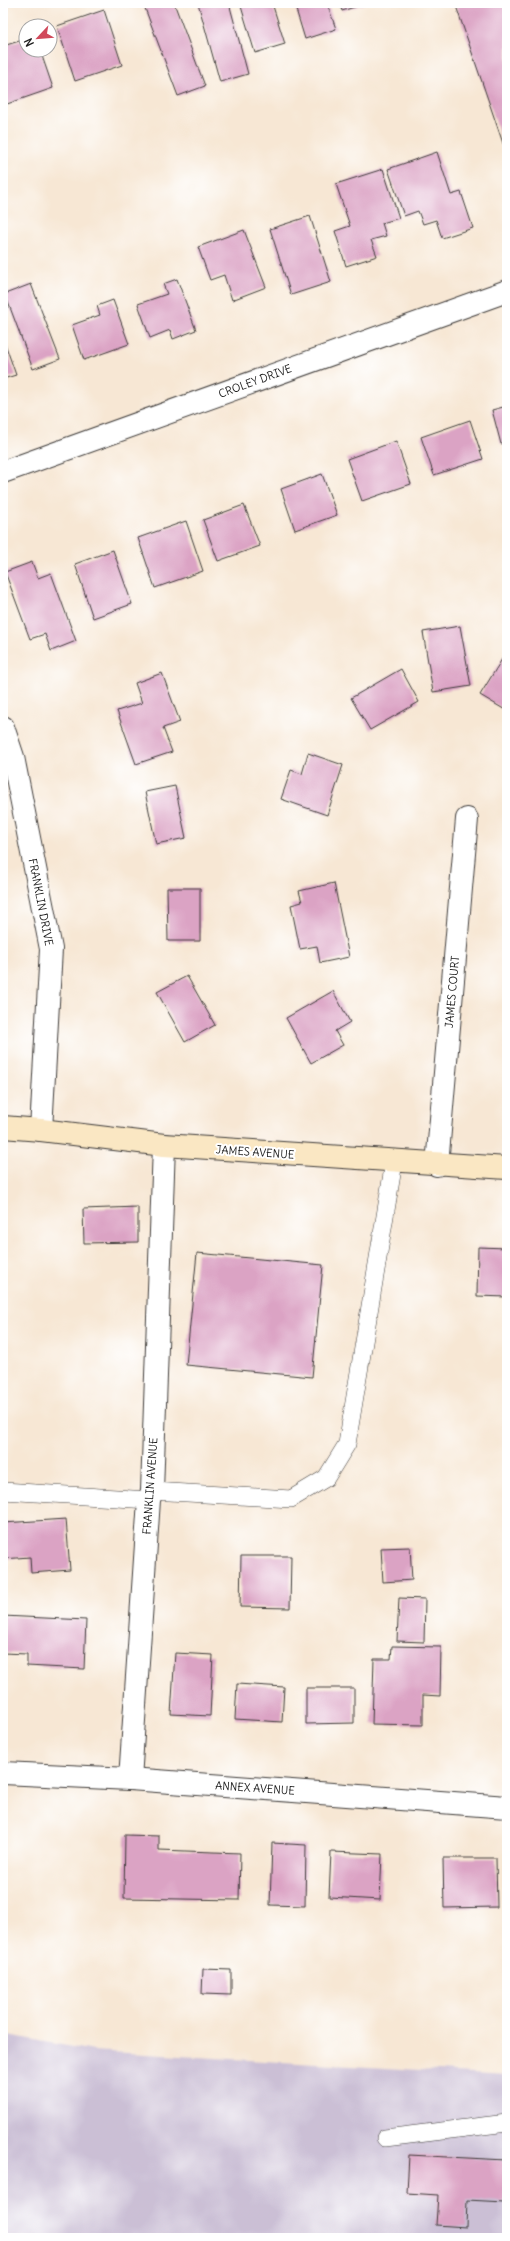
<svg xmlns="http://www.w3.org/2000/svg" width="510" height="2241" font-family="Delius,sans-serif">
<rect width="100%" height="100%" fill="#fff"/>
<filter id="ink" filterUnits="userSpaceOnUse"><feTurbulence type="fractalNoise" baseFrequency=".025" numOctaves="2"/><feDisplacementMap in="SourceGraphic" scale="8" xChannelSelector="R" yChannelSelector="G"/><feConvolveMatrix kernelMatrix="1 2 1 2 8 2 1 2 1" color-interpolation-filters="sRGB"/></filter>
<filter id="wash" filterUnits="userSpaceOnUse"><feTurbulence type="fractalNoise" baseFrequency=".012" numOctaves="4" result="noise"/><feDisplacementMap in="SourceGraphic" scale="16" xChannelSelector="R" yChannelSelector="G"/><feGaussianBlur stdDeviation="0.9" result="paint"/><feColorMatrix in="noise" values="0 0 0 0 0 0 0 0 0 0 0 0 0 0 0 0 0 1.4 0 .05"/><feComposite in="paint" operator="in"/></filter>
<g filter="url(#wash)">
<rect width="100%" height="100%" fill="#f7e7d4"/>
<polygon fill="#cbbfd5" points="3,2034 93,2051 507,2075 507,2238 3,2238"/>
<g id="blocks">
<g fill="#dba3c4">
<polygon points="143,3 174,3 205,86 178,96"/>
<polygon points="198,3 229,3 248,74 220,82"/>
<polygon points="240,3 272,3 285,44 255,53"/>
<polygon points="294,3 327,3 336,29 305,39"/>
<polygon points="340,3 367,3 342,11"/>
<polygon points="455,3 507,3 507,155"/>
<polygon points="104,10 122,65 75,81 57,26"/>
<polygon points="26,39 26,50 40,50 53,88 7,104 3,93 3,46"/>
<polygon points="437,152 451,195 461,192 473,228 442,238 436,220 423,224 418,211 404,216 388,169"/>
<polygon points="383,169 399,218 382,223 386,236 371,240 377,256 346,266 335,231 350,226 336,184"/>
<polygon points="310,216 331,282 291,295 270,229"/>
<polygon points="244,230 266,287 232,300 224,275 210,280 198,247"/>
<polygon points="177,279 196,330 173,339 170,330 150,338 138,304 167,294 163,284"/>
<polygon points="31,284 60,359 33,369 5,294"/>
<polygon points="113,300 129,344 84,360 72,325 100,315 97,306"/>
<polygon points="3,338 16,375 3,379"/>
<polygon points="507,406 507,442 501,444 492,410"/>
<polygon points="470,420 483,459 434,475 421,437"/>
<polygon points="396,441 411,484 362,501 347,459"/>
<polygon points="322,474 337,515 295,530 281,489"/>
<polygon points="244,505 260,546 218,561 203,520"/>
<polygon points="186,521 203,571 155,588 138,538"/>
<polygon points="113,550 132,604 93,618 75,564"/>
<polygon points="32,562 38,578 51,573 76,641 51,651 45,634 30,639 5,572"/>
<polygon points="460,626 471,686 433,692 423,632"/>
<polygon points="507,651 507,711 480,695"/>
<polygon points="401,669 419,702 370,730 351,698"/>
<polygon points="162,673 180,722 163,728 172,752 136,764 117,711 142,703 135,683"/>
<polygon points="308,753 343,765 327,815 281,799 291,770 302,774"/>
<polygon points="175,786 186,838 156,844 145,792"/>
<polygon points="334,883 349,957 320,963 317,946 300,949 291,905 302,902 299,891"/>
<polygon points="167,888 200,888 200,941 168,941"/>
<polygon points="187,976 215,1025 185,1042 157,992"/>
<polygon points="333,991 350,1022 335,1031 343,1045 311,1063 286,1018"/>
<polygon points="138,1207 138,1242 84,1243 83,1209"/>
<polygon points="478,1247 507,1248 507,1297 477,1296"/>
<polygon points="197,1253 323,1265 312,1377 186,1365"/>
<polygon points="66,1519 70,1570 31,1573 30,1557 3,1559 3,1523"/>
<polygon points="410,1547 412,1580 383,1582 381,1548"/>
<polygon points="241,1556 291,1556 290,1608 240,1607"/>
<polygon points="399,1598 425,1599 424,1642 397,1641"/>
<polygon points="3,1616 86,1620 84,1669 27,1666 27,1654 3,1653"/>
<polygon points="392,1646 441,1647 440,1696 423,1695 423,1725 372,1724 374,1659 391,1659"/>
<polygon points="175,1653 213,1655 210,1716 171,1714"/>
<polygon points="237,1684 284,1687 282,1722 235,1719"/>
<polygon points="306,1688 354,1688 354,1723 306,1724"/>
<polygon points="125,1835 159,1836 159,1850 240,1853 239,1900 124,1898"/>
<polygon points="272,1843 306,1845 305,1906 270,1905"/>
<polygon points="331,1852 382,1854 380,1900 329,1897"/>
<polygon points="443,1858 496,1858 497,1907 444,1908"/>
<polygon points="203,1969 231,1970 231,1995 202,1994"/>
<polygon points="409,2155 506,2160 504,2202 467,2200 466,2227 436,2225 438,2195 407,2193"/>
</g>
</g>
</g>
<g filter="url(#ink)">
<use href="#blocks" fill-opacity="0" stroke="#3d3a38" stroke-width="1"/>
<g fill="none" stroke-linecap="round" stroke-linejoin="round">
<g stroke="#3d3a38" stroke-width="18">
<g id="lane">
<polyline points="3,1491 149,1500"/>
<polyline points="152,1491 291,1499 326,1478 347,1444 394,1162"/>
<polyline points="385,2138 507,2123"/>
</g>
</g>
<g stroke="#3d3a38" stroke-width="24">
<g id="street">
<polyline points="3,472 507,291"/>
<polyline points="3,727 13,757 51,949 41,1130"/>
<polyline points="437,1165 467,819"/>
<polyline points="3,1773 130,1779 507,1807"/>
<polyline points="130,1779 149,1500 152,1491 164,1145"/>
</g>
</g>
<g stroke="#3d3a38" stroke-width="24">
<polyline id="secondary" points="3,1127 41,1130 164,1145 507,1168"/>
</g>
<use href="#lane" stroke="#fff" stroke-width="17"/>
<use href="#street" stroke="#fff" stroke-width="22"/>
<use href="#secondary" stroke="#fae7c3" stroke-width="22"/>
</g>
</g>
<g text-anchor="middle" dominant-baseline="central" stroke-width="4" stroke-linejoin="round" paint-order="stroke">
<g font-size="11" fill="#1c1c1c" stroke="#fff">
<text transform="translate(255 381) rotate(-20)">CROLEY DRIVE</text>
<text transform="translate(41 902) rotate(79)">FRANKLIN DRIVE</text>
<text transform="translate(452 992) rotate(-85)">JAMES COURT</text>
<text transform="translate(255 1152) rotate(4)">JAMES AVENUE</text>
<text transform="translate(150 1486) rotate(-86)">FRANKLIN AVENUE</text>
<text transform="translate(255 1788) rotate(4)">ANNEX AVENUE</text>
</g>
</g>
<rect width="510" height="2241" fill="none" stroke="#fff" stroke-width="16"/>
<g transform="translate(38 38) rotate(244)"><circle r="19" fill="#ffffff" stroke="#a4a4a4"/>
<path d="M0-3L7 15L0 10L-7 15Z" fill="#d1495b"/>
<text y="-6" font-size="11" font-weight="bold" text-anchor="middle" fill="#1c1c1c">N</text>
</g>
</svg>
